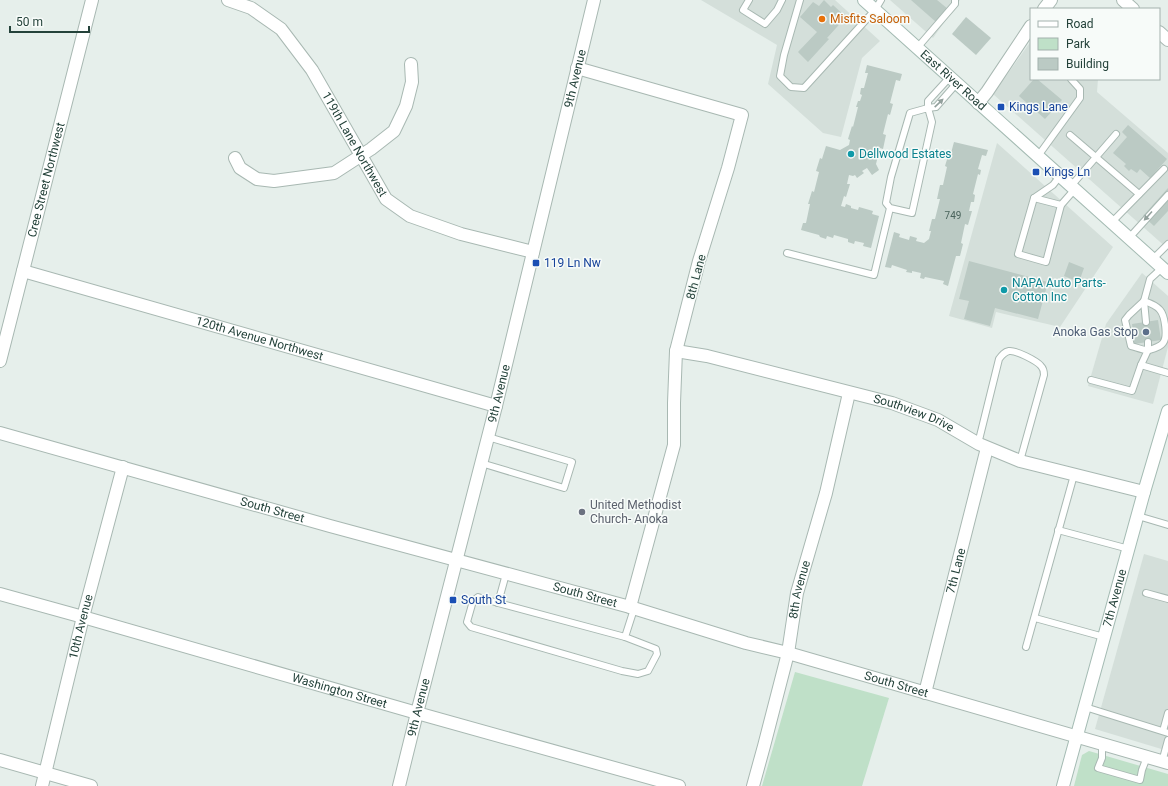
<svg xmlns="http://www.w3.org/2000/svg" width="1168" height="786" font-family="Roboto,sans-serif">
<rect width="100%" height="100%" fill="#e6efeb"/>
<g fill="#d4dfda">
<polygon points="701,0 835,0 880,41 862,58 841,137 823,133 768,84 777,45"/>
<polygon points="890,0 960,0 933,38"/>
<polygon points="1031,41 1031,79 1098,79 1097,92 1168,153 1168,249 993,94"/>
<polygon points="997,143 1113,247 1060,327 996,312 992,328 949,316"/>
<polygon points="1142,273 1168,296 1168,347 1153,404 1088,386 1106,324"/>
<polygon points="1144,554 1168,561 1168,751 1095,729"/>
</g>
<g fill="#bfe0c8">
<polygon points="795,672 889,698 862,786 762,786"/>
<polygon points="1089,751 1168,774 1168,786 1074,786 1082,755"/>
</g>
<g fill="#bbcac4">
<polygon points="824,0 831,7 833,5 846,17 827,38 829,39 808,62 798,52 817,32 800,17 813,2 819,6"/>
<polygon points="911,0 937,0 948,9 936,22"/>
<polygon points="966,17 991,38 976,55 952,34"/>
<polygon points="867,65 902,74 900,81 896,80 890,103 893,104 890,115 888,114 883,134 886,135 883,149 880,148 876,164 879,170 872,175 867,168 862,171 864,173 857,178 855,175 853,176 849,175 847,184 850,184 846,197 844,196 841,206 845,207 846,204 851,206 851,208 858,210 859,207 873,211 872,214 879,216 871,248 863,246 864,243 855,241 854,244 848,242 848,239 834,235 833,238 827,236 826,239 820,237 819,235 801,230 803,223 806,223 810,204 808,204 812,191 814,192 819,172 816,171 820,158 822,159 826,146 840,150 849,145 850,140 848,139 852,126 853,127 858,107 856,107 858,101 860,101 862,95 860,94 861,88 864,88 868,73 865,73"/>
<polygon points="1034,79 1037,79 1062,100 1045,119 1019,96"/>
<polygon points="1128,125 1167,159 1150,178 1140,169 1137,173 1131,169 1129,171 1124,166 1126,164 1113,153 1127,137 1122,132"/>
<polygon points="954,142 988,150 986,156 982,155 978,169 981,170 980,175 978,174 973,194 975,195 974,202 971,202 969,211 972,211 968,225 965,224 961,243 963,244 960,256 956,256 948,286 943,284 944,281 925,277 924,279 920,278 921,273 912,271 912,273 906,272 907,270 892,265 891,268 885,267 894,232 900,234 899,237 909,240 910,236 917,238 916,241 924,243 929,239 931,231 929,231 932,219 935,219 940,199 937,199 940,185 943,185 947,167 945,166 949,153 951,153"/>
<polygon points="1168,188 1168,211 1154,226 1143,216"/>
<polygon points="969,261 1048,282 1038,319 995,308 990,326 964,319 969,301 959,299"/>
<polygon points="1069,262 1084,268 1079,282 1064,276"/>
<polygon points="1158,320 1161,340 1134,344 1132,324"/>
</g>
<g fill="none" stroke-linecap="round" stroke-linejoin="round">
<g stroke="#a8b8b2" stroke-width="8">
<g id="lane">
<polyline points="749,0 743,10 765,24 777,10 782,0"/>
<polyline points="800,0 784,55 780,76 791,87 804,88 875,10 881,0"/>
<polyline points="917,48 955,4 955,0"/>
<polyline points="950,77 928,101 928,108 936,107 957,83"/>
<polyline points="1070,135 1139,194"/>
<polyline points="1038,156 1080,98 1080,89 1071,79"/>
<polyline points="1060,176 1053,185 1034,198 1018,254 1046,262 1061,205 1075,189"/>
<polyline points="1071,186 1116,134"/>
<polyline points="1034,198 1061,205"/>
<polyline points="1112,222 1164,169"/>
<polyline points="1129,238 1168,195"/>
<polyline points="787,253 874,275 890,208 912,213 932,122 928,108 910,113 891,177 886,203 890,208"/>
<polyline points="1153,259 1168,244"/>
<path d="M 1144,301 L 1129,315 L 1125,320 L 1131,346 C 1136,347 1144,351 1149,350 C 1153,349 1161,346 1163,343 C 1168,337 1165,316 1160,310 C 1156,305 1150,303 1144,301 L 1150,279 L 1162,268"/>
<polyline points="1144,301 1146,322"/>
<polyline points="1141,365 1168,373"/>
<polyline points="1091,380 1132,391 1141,365 1148,350 1148,342"/>
<path d="M 978,444 L 999,359 C 1002,355 1004,352 1009,351 C 1016,350 1037,361 1041,366 C 1044,369 1044,372 1044,375 L 1020,461"/>
<polyline points="481,463 564,488 572,462 488,437"/>
<polyline points="1138,516 1168,525"/>
<polyline points="1058,530 1129,549"/>
<polyline points="506,574 498,603 478,597 473,601 467,622 471,627 622,671 638,674 648,671 657,654 656,649 625,637 634,609"/>
<polyline points="1146,593 1168,599"/>
<polyline points="498,603 625,637"/>
<polyline points="1035,618 1104,637"/>
<polyline points="1026,647 1074,475"/>
<polyline points="1085,707 1168,733"/>
<polyline points="1163,731 1168,713"/>
<polyline points="1102,744 1102,758 1098,768 1140,780 1142,770 1147,757"/>
<polyline points="1162,762 1168,740"/>
</g>
</g>
<g stroke="#a8b8b2" stroke-width="14">
<g id="street">
<path id="s1" d="M 228,0 L 251,8 L 281,29 L 312,70 L 386,199 L 410,216 L 461,234 L 533,252"/>
<polyline points="1123,0 1133,9"/>
<polyline points="1044,9 1051,0"/>
<polyline points="1159,32 1168,40"/>
<polyline points="577,68 742,115 728,168 699,261 676,351 674,403 674,445 630,607"/>
<polyline points="978,103 987,92 1031,26"/>
<polyline points="235,158 240,168 257,179 274,181 334,173 371,149 394,131 406,106 412,82 411,64"/>
<path id="s2" d="M 23,271 L 496,406"/>
<path id="s3" d="M 676,351 L 707,356 L 892,403 L 938,420 L 979,444 L 1020,461 L 1144,492"/>
<path id="s4" d="M 0,361 L 92,0"/>
<path id="s5" d="M 0,433 L 330,526 L 630,607 L 746,643 L 788,653 L 1168,763"/>
<path id="s6" d="M 0,594 L 83,617 L 417,713 L 679,786"/>
<path id="s7" d="M 925,693 L 987,448"/>
<polyline points="0,760 91,786"/>
<path id="s8" d="M 42,786 L 83,617 L 123,467"/>
<path id="s9" d="M 399,786 L 417,713 L 496,406 L 594,0"/>
<path id="s10" d="M 753,786 L 764,746 L 788,653 L 797,593 L 826,493 L 849,393"/>
</g>
</g>
<g stroke="#a4bbb3" stroke-width="14">
<g id="secondary">
<path id="s11" d="M 864,0 L 1168,273"/>
<path id="s12" d="M 1063,786 L 1144,492 L 1168,411"/>
</g>
</g>
<use href="#lane" stroke="#fff" stroke-width="6"/>
<use href="#street" stroke="#fff" stroke-width="12"/>
<use href="#secondary" stroke="#fff" stroke-width="12"/>
</g>
<defs><path id="oneway-solid" d="M-6-.8H1V-3.2L6.5 0L1 3.2V.8H-6Z"/></defs>
<g fill="#92a09c">
<use href="#oneway-solid" transform="translate(939 103) rotate(-44)"/>
<use href="#oneway-solid" transform="translate(1148 216) rotate(132)"/>
</g>
<circle fill="#e8710a" stroke="#f7fbf9" stroke-width="1.5" cx="822" cy="19" r="4"/>
<g fill="#1a4fb4" stroke="#f7fbf9" stroke-width="1.5">
<rect x="997" y="103" width="8" height="8" rx="2"/>
<rect x="1032" y="168" width="8" height="8" rx="2"/>
<rect x="532" y="259" width="8" height="8" rx="2"/>
<rect x="449" y="596" width="8" height="8" rx="2"/>
</g>
<g fill="#0f9aa8" stroke="#f7fbf9" stroke-width="1.5">
<circle cx="851" cy="154" r="4"/>
<circle cx="1004" cy="290" r="4"/>
</g>
<circle fill="#5c6f8a" stroke="#f7fbf9" stroke-width="1.5" cx="1146" cy="332" r="4"/>
<circle fill="#6b7280" stroke="#f7fbf9" stroke-width="1.5" cx="582" cy="512" r="4"/>
<g text-anchor="middle" dominant-baseline="central" stroke-width="3" stroke-linejoin="round" paint-order="stroke">
<g font-size="10" fill="#4a645c">
<text x="953" y="215">749</text>
</g>
<g font-size="12" fill="#c56008" stroke="#f7fbf9" text-anchor="start">
<text x="830" y="19">Misfits Saloom</text>
</g>
<g font-size="12" fill="#24423a" stroke="#f7fbf9">
<text stroke="none"><textPath href="#s9" startOffset="729">9th Avenue</textPath></text>
<text stroke="none"><textPath href="#s11" startOffset="120">East River Road</textPath></text>
<text stroke="none"><textPath href="#s1" startOffset="198">119th Lane Northwest</textPath></text>
<text stroke="none"><textPath href="#s4" startOffset="187">Cree Street Northwest</textPath></text>
<text transform="translate(696 277) rotate(-75)">8th Lane</text>
<text stroke="none"><textPath href="#s2" startOffset="246">120th Avenue Northwest</textPath></text>
<text stroke="none"><textPath href="#s9" startOffset="405">9th Avenue</textPath></text>
<text stroke="none"><textPath href="#s3" startOffset="246">Southview Drive</textPath></text>
<text stroke="none"><textPath href="#s5" startOffset="283">South Street</textPath></text>
<text stroke="none"><textPath href="#s7" startOffset="126">7th Lane</textPath></text>
<text stroke="none"><textPath href="#s10" startOffset="202">8th Avenue</textPath></text>
<text stroke="none"><textPath href="#s5" startOffset="607">South Street</textPath></text>
<text stroke="none"><textPath href="#s12" startOffset="195">7th Avenue</textPath></text>
<text stroke="none"><textPath href="#s8" startOffset="164">10th Avenue</textPath></text>
<text stroke="none"><textPath href="#s5" startOffset="931">South Street</textPath></text>
<text stroke="none"><textPath href="#s6" startOffset="353">Washington Street</textPath></text>
<text stroke="none"><textPath href="#s9" startOffset="81">9th Avenue</textPath></text>
</g>
<g font-size="12" fill="#164399" stroke="#f7fbf9" text-anchor="start">
<text x="1009" y="107">Kings Lane</text>
<text x="1044" y="172">Kings Ln</text>
<text x="544" y="263">119 Ln Nw</text>
<text x="461" y="600">South St</text>
</g>
<g font-size="12" fill="#0d838f" stroke="#f7fbf9" text-anchor="start">
<text x="859" y="154">Dellwood Estates</text>
<text x="1012" y="283">NAPA Auto Parts-<tspan x="1012" dy="14">Cotton Inc</tspan></text>
</g>
<g font-size="12" fill="#4e5e75" stroke="#f7fbf9" text-anchor="end">
<text x="1138" y="332">Anoka Gas Stop</text>
</g>
<g font-size="12" fill="#5b616d" stroke="#f7fbf9" text-anchor="start">
<text x="590" y="505">United Methodist<tspan x="590" dy="14">Church- Anoka</tspan></text>
</g>
</g>
<rect x="1030" y="8" width="130" height="72" fill="#f7fbf9" stroke="#a3b1ad"/>
<rect x="1038" y="21" width="20" height="6" fill="#ffffff" stroke="#a3b1ad"/>
<text x="1066" y="28" font-size="12" fill="#24423a">Road</text>
<rect x="1038" y="38" width="20" height="12" fill="#bfe0c8" stroke="#a3b1ad"/>
<text x="1066" y="48" font-size="12" fill="#24423a">Park</text>
<rect x="1038" y="58" width="20" height="12" fill="#bbcac4" stroke="#a3b1ad"/>
<text x="1066" y="68" font-size="12" fill="#24423a">Building</text>
<path d="M10 26v6h79v-6" fill="none" stroke="#24423a" stroke-width="2"/>
<text x="16" y="26" font-size="12" fill="#24423a" stroke="#f7fbf9" stroke-width="3" paint-order="stroke">50 m</text>
</svg>
